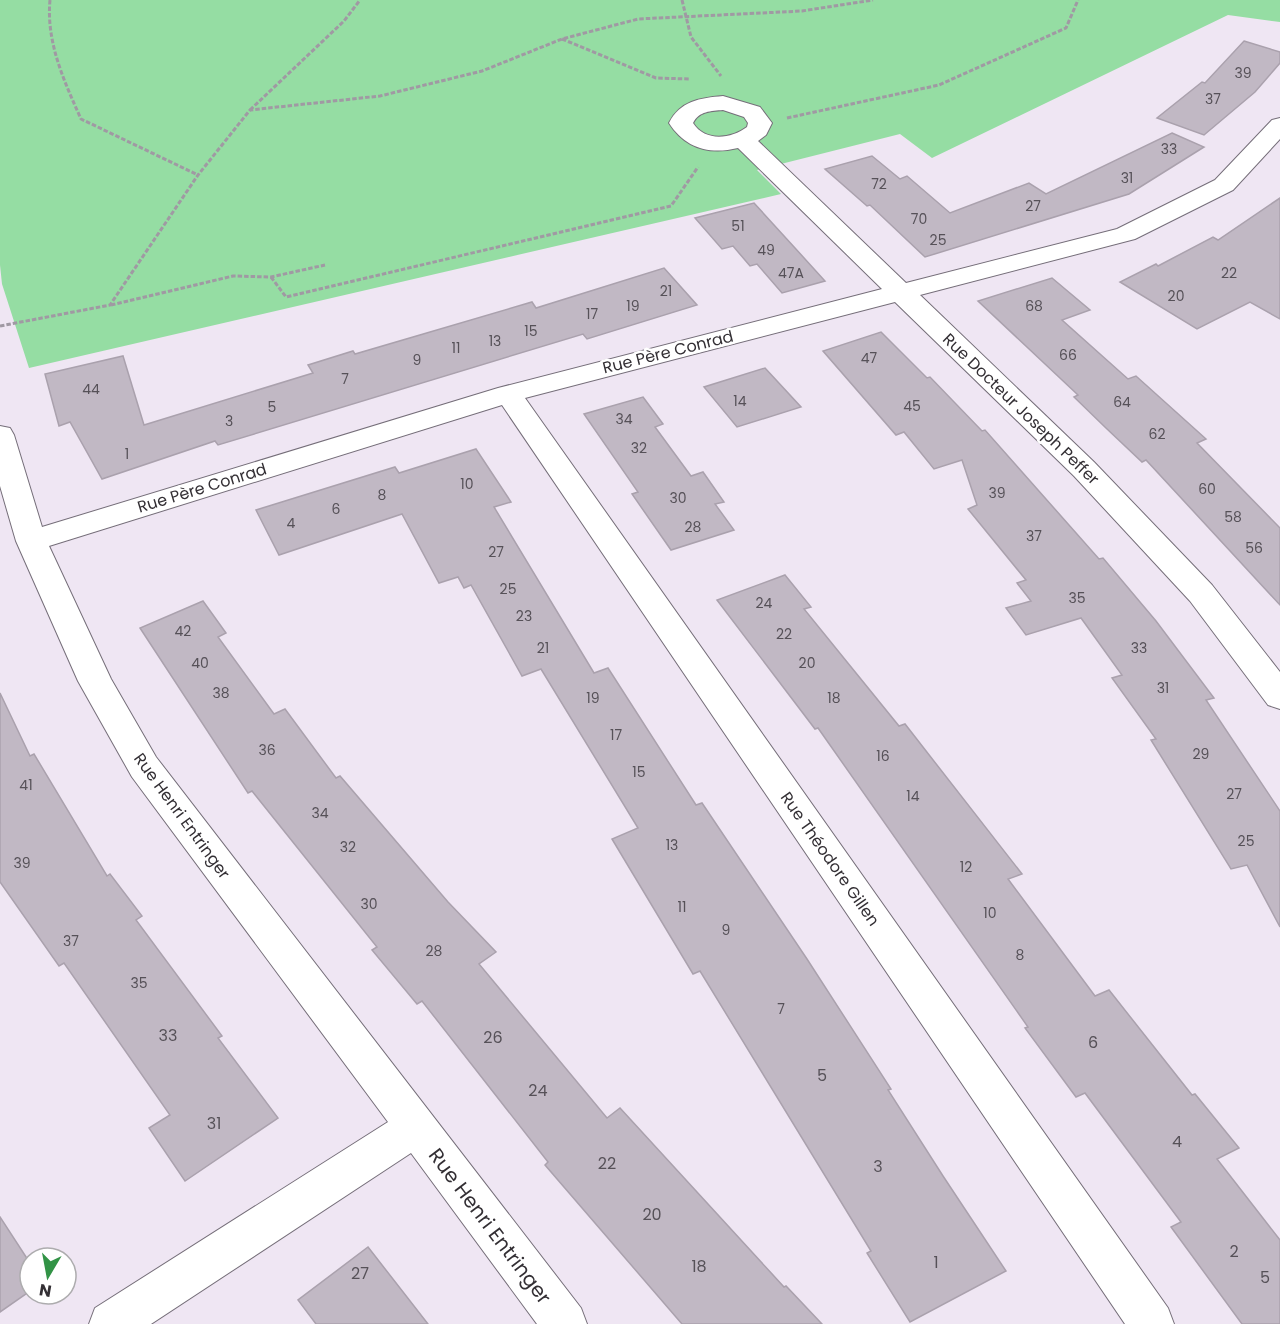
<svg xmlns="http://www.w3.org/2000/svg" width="1280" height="1324" font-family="Poppins,sans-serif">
<rect width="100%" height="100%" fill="#efe6f3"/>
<polygon fill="#95dda3" points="0,0 1280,0 1280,22 1228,15 932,158 900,134 757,170 781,194 29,368 2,284 0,265"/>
<g fill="#c1b8c4" stroke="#aaa1ad" stroke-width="1.5">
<polygon points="1244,41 1280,52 1280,63 1255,92 1204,135 1157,118 1202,82 1205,83"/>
<polygon points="1172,133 1204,147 1129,194 925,257 870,205 867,206 825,169 872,156 900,179 907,176 950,213 1029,183 1046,194"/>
<polygon points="1280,198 1280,319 1250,302 1197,329 1120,282 1156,264 1158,266 1213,237 1218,240"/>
<polygon points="754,203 795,248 825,281 782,293 757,264 750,266 733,246 722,249 695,218"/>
<polygon points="664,268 697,305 587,339 583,334 218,445 215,441 102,479 70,422 59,426 45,374 123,356 144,425 313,373 308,365 353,351 355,354 532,302 536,308"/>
<polygon points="1052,278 1090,310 1062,320 1128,379 1136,376 1206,439 1197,443 1280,528 1280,605 1146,460 1142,462 1107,429 1074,397 1078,395 978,301"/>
<polygon points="881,332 927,378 930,377 982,431 985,430 1099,559 1103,558 1156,621 1214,698 1206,700 1280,811 1280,927 1247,865 1231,869 1151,740 1156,739 1112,678 1122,675 1081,618 1026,635 1006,608 1031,601 1017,583 1026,580 968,509 977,505 962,460 934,469 904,432 896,435 823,351"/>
<polygon points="765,368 801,407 737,427 704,387"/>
<polygon points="643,397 663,424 655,427 691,476 703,472 724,502 715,504 734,530 671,550 632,494 638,492 584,414"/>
<polygon points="476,449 511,502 494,507 594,673 608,668 696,805 702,803 807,959 891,1089 888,1090 943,1176 1006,1271 910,1322 867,1253 871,1251 700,971 693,974 612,839 638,828 541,669 522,676 471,585 464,588 458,577 439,583 402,514 279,555 256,510 395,467 399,473"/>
<polygon points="785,575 811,607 804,609 899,726 905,724 1022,874 1008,879 1095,996 1109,990 1192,1095 1195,1094 1239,1148 1217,1159 1280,1240 1280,1324 1242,1324 1171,1227 1181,1222 1085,1093 1076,1097 1025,1028 1028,1027 818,728 815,729 717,600"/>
<polygon points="203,601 226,633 218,637 274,714 285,709 336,778 340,776 448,902 496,952 479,964 607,1118 620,1108 784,1287 786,1286 822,1324 682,1324 545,1165 548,1162 422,1001 417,1004 372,950 377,947 252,791 248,793 140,628"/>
<polygon points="0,693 30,756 34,754 107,876 110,874 142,916 136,920 222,1036 218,1038 278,1118 185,1181 149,1128 170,1115 64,963 59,966 0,882"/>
<polygon points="0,1217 30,1263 30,1291 0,1312"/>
<polygon points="368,1247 428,1324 316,1324 298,1300"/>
</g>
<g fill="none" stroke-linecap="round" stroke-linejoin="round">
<g stroke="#756e79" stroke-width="2">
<path id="minor" d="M 723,96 L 760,107 L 772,123 L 766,135 L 758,141 L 906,283 L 1117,229 L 1215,180 L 1272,120 L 1280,118 L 1280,139 L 1233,190 L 1135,239 L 920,295 L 1094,462 L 1212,585 L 1280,672 L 1280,709 L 1268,705 L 1190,601 L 1074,476 L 895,302 L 525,398 L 1168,1308 L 1174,1324 L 1125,1324 L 502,405 L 49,546 L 111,679 L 156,757 L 581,1308 L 587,1324 L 537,1324 L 411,1153 L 151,1324 L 89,1324 L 95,1308 L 388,1122 L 132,777 L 78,681 L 16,541 L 0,486 L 0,426 L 10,428 L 14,435 L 42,527 L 498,388 L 882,289 L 738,148 C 709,155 685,148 669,123 C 680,101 700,98 723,96 ZM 723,110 L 744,117 L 748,123 L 747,127 C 731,139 705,142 693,123 C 699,111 711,111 723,110 Z"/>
</g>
<g stroke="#a099a3" stroke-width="3" stroke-dasharray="4.5 2" stroke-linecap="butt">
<path d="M 50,0 C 46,42 64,81 81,119 L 198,175"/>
<polyline points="682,0 691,37 721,76"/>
<polyline points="562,39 656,78 690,79"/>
<polyline points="250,110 344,21 360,0"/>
<polyline points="787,118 939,85 1066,28 1078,0"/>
<polyline points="271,277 286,297 671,206 698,167"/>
<polyline points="111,305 233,276 271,277 325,265"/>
<polyline points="0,326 110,305 198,175 250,110 380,96 482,71 562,39 638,19 802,11 873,0"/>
</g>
<use href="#minor" fill="#fff" fill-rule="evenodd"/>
</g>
<g text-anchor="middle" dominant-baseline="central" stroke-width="5" stroke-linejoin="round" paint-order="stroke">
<g font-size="14" fill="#565158">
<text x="1243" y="73">39</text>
<text x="1213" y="99">37</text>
<text x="1169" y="149">33</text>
<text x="1127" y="178">31</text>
<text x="879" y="184">72</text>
<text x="1033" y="206">27</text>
<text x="919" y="219">70</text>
<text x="738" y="226">51</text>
<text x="938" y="240">25</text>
<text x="766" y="250">49</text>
<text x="791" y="273">47A</text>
<text x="1229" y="273">22</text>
<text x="666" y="291">21</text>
<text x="1176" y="296">20</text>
<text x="633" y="306">19</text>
<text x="1034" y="306">68</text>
<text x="592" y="314">17</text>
<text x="531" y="331">15</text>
<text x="495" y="341">13</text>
<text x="456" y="348">11</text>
<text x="1068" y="355">66</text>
<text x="869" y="358">47</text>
<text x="417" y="360">9</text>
<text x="345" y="379">7</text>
<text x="91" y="389">44</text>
<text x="740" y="401">14</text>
<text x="1122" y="402">64</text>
<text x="912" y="406">45</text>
<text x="272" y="407">5</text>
<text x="624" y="419">34</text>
<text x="229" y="421">3</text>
<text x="1157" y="434">62</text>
<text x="639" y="448">32</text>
<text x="127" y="454">1</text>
<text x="467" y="484">10</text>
<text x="1207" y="489">60</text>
<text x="997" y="493">39</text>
<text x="382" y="495">8</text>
<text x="678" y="498">30</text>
<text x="336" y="509">6</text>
<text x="1233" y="517">58</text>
<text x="291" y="523">4</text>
<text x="693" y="527">28</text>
<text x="1034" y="536">37</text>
<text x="1254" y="548">56</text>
<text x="496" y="552">27</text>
<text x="508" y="589">25</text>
<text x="1077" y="598">35</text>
<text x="764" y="603">24</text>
<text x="524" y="616">23</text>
<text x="183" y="631">42</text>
<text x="784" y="634">22</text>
<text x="543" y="648">21</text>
<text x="1139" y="648">33</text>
<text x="200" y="663">40</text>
<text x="807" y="663">20</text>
<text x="1163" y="688">31</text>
<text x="221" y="693">38</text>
<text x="593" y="698">19</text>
<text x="834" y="698">18</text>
<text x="616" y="735">17</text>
<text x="267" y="750">36</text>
<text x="1201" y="754">29</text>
<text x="883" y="756">16</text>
<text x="639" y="772">15</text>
<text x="26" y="785">41</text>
<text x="1234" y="794">27</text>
<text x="913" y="796">14</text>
<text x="320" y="813">34</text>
<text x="1246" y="841">25</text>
<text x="672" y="845">13</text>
<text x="348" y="847">32</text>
<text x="22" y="863">39</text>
<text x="966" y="867">12</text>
<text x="369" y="904">30</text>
<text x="682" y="907">11</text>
<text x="990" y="913">10</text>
<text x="726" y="930">9</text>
<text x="71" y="941">37</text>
<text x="434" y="951">28</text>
<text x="1020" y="955">8</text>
<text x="139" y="983">35</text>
<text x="781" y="1009">7</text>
</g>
<g font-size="16" fill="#332f34" stroke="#fff">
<text transform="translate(668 352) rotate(-14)">Rue Père Conrad</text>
<text transform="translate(1021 409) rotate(44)">Rue Docteur Joseph Peffer</text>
<text transform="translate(202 488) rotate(-17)">Rue Père Conrad</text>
<text transform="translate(182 816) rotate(54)">Rue Henri Entringer</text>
<text transform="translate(830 859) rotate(55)">Rue Théodore Gillen</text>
</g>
<g font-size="16" fill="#565158">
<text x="168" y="1035">33</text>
<text x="493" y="1037">26</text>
<text x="1093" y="1042">6</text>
<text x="822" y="1075">5</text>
<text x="538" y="1090">24</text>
<text x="214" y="1123">31</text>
<text x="1177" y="1141">4</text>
<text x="607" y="1163">22</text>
<text x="878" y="1166">3</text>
<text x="652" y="1214">20</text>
<text x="1234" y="1251">2</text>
<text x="936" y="1262">1</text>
<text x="699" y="1266">18</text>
<text x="360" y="1273">27</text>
<text x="1265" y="1277">5</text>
</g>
<g font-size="20" fill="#332f34" stroke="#fff">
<text transform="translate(490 1226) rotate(53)">Rue Henri Entringer</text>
</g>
</g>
<g transform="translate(48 1276) rotate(190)"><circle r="28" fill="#ffffff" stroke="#adacae" stroke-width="1.5"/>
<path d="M0-4.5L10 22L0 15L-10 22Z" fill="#329346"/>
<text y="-9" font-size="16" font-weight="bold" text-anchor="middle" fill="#332f34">N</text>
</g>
</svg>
